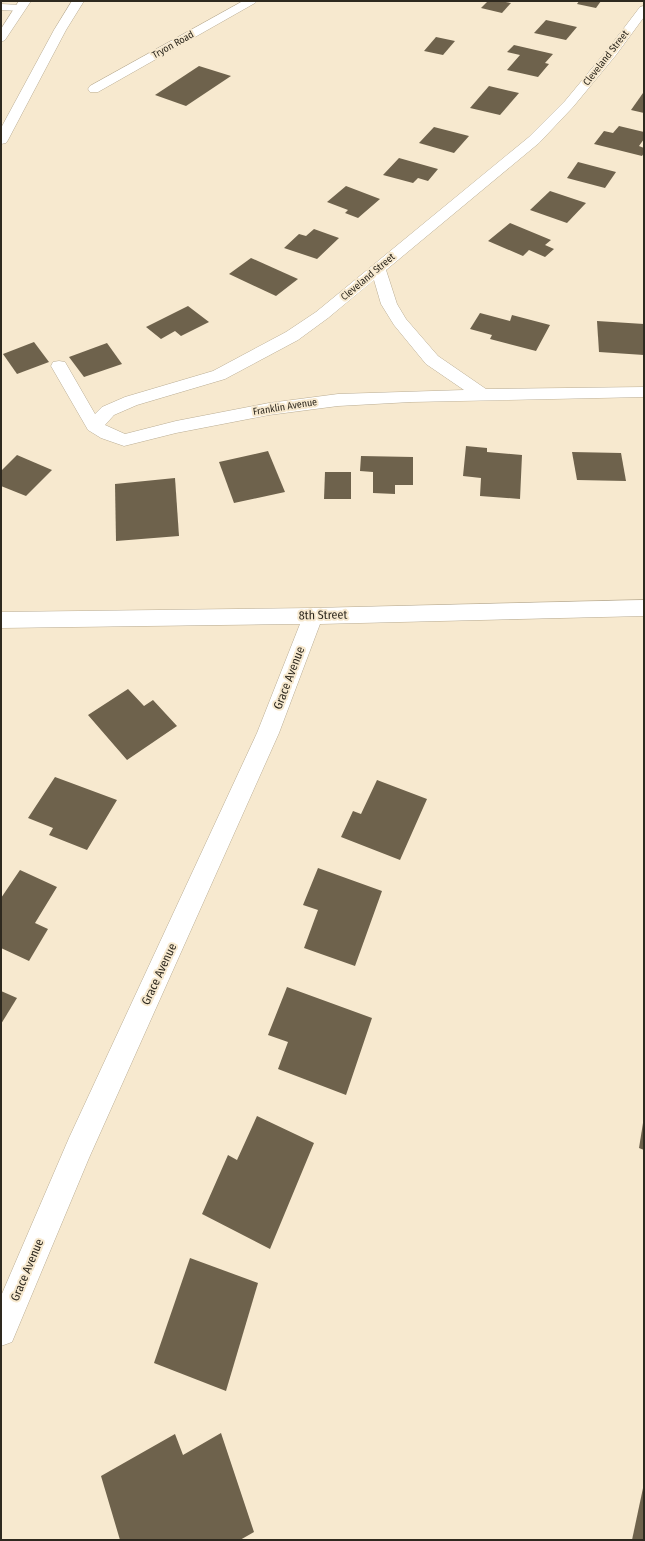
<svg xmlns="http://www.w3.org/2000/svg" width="645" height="1541" font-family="'Fira Sans Condensed',sans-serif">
<rect width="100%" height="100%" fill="#f7e9cf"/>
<g fill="#6e624c">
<polygon points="488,1 500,1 511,3 502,13 481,8"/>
<polygon points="579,1 601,1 596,8 577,4"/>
<polygon points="546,20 577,27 566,40 534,33"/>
<polygon points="436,37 455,41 443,55 424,51"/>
<polygon points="514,45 553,54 545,63 549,64 538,77 507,70 520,55 507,52"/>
<polygon points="199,66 231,76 186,106 155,95"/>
<polygon points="489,86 519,93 500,115 470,108"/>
<polygon points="643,93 644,113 631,110"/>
<polygon points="619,126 644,132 644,139 639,146 644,148 644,153 642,156 594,144 604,131 613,133"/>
<polygon points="434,127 469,136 454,153 419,143"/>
<polygon points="399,158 438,169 428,181 418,178 413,183 383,175"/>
<polygon points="578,162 616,172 605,188 567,178"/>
<polygon points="346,186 380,199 358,218 345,213 348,210 327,202"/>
<polygon points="550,191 586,203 567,223 530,210"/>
<polygon points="510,223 551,240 545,245 554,249 545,257 529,250 523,256 488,241"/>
<polygon points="314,229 339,238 317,259 284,248 299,234 306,236"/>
<polygon points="251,258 298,279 276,296 229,274"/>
<polygon points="188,306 209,322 181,336 175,331 161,339 146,327"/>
<polygon points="480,313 510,321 512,315 550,325 536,351 490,339 492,335 470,329"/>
<polygon points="597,321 644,324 644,355 599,352"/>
<polygon points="34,342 49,362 17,374 3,354"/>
<polygon points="107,343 122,364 84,377 69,357"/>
<polygon points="466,446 487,448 487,452 522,455 520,499 480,496 481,478 463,476"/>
<polygon points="268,451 285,492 234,503 219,462"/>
<polygon points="572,452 621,453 626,481 577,480"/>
<polygon points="17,455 52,470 26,496 1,486 1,471"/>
<polygon points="361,456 413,457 413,485 395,485 395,494 373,493 373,472 360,471"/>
<polygon points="325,472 351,472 351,499 324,499"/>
<polygon points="175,478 179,536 116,541 115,484"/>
<polygon points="128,689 144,706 153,700 177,726 127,760 88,715"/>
<polygon points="55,777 117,800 87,850 49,835 53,828 28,818"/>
<polygon points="377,780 427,799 400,860 341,837 353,811 361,814"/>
<polygon points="318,868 382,891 355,966 304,948 318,910 303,905"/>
<polygon points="20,870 57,887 35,923 48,929 29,961 1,948 1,898"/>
<polygon points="287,987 372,1018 346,1095 278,1069 288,1042 268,1035"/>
<polygon points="1,991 17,998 1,1024"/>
<polygon points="257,1116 314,1143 270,1249 202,1214 228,1155 237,1160"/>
<polygon points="643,1123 644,1123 644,1150 639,1148"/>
<polygon points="190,1258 258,1283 226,1391 154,1363"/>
<polygon points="221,1433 254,1532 240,1540 120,1540 101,1476 175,1434 183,1455"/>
<polygon points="643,1488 644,1540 632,1540"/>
</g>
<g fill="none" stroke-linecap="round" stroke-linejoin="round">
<g stroke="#baad94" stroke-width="1">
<g id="minor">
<polygon points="243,1 257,1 255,3 98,92 90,92 88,89 90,86"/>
<polygon points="1,4 20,5 26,8 20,11 1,10"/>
<path d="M 644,6 L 644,17 L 616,55 L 573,107 L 539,143 L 386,270 L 397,304 L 406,319 L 438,356 L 486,389 L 644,387 L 644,397 L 411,402 L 338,406 L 269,415 L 176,433 L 124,446 L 101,438 L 88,430 L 51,366 L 53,362 L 59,361 L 65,362 L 95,414 L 102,407 L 125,397 L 213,371 L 286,332 L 316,312 L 529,137 L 565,101 L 608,49 L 640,7 ZM 374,280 L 381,304 L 394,325 L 426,364 L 464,390 L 338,394 L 269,403 L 176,421 L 125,434 L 105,425 L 114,415 L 137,405 L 225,379 L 298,340 L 328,318 Z"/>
<polygon points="644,600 644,616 320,624 279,733 89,1158 12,1342 1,1346 1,1296 69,1138 257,733 300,624 1,628 1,612 313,608"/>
</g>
</g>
<g stroke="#baad94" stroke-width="1">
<g id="major">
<polygon points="19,1 31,1 5,40 1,42 1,29"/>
<polygon points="72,1 84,1 66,30 8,140 6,143 1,144 1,128 54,30"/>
</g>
</g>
<use href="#minor" fill="#fff" fill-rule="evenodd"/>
<use href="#major" fill="#fff" fill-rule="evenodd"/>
</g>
<g text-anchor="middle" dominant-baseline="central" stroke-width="4" stroke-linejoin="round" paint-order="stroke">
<g font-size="10" fill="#2e291f" stroke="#f7e9cf">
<text transform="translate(173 45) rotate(-29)">Tryon Road</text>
<text transform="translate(606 58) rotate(-52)">Cleveland Street</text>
<text transform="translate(368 277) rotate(-40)">Cleveland Street</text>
<text transform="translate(285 407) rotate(-9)">Franklin Avenue</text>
</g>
<g font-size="12" fill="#2e291f" stroke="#f7e9cf">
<text transform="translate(323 615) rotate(-1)">8th Street</text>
<text transform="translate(289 678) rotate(-69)">Grace Avenue</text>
<text transform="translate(159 974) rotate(-65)">Grace Avenue</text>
<text transform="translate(27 1270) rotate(-67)">Grace Avenue</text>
</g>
</g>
<rect width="645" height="1541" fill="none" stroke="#2e291f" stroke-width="4"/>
</svg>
